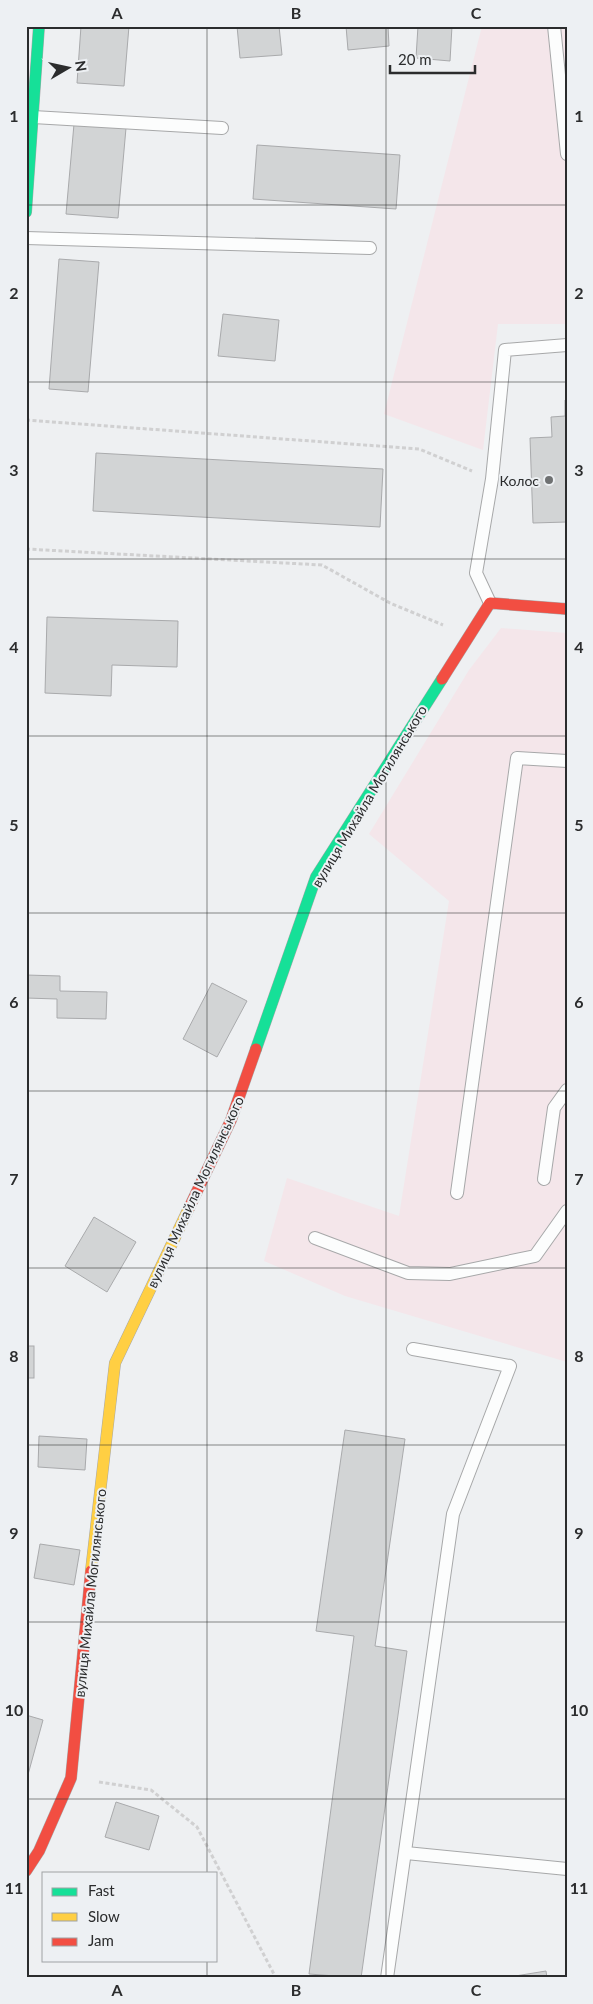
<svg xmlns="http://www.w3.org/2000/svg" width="593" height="2004" font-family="Lato,sans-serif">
<rect width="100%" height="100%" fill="#eef0f2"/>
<g fill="#f4e6ea">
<polygon points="482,26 567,26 567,324 498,324 483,450 384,414"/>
<polygon points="501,628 567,633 567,1362 345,1296 264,1261 287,1178 399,1216 449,901 369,834 469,670"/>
</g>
<g fill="#d2d4d5" stroke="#a9aaac">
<polygon points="81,26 129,26 124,86 77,83"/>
<polygon points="237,26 279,26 282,55 240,58"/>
<polygon points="346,26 388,26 389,46 348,50"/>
<polygon points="418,26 452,26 450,61 416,58"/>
<polygon points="74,124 126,128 118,218 66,214"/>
<polygon points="257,145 400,155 396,209 253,199"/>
<polygon points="59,259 99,262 88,392 49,389"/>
<polygon points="223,314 279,320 275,361 218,356"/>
<polygon points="565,400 567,400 567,522 533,523 530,438 552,437 551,417 565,416"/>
<polygon points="96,453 383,469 380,527 93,511"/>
<polygon points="47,617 178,621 177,667 112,665 111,696 45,693"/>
<polygon points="26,975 60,976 60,991 107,992 106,1019 57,1018 57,999 26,998"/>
<polygon points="212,983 247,1001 217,1057 183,1039"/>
<polygon points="94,1217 136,1242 107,1292 65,1266"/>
<rect x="26" y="1346" width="8" height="32"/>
<polygon points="345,1430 405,1439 375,1646 407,1651 361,1978 309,1974 354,1636 316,1631"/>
<polygon points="39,1436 87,1439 85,1470 38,1467"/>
<polygon points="40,1544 80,1550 74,1585 34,1578"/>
<polygon points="26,1715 43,1720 26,1782"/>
<polygon points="116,1802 159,1816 149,1850 105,1837"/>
<polygon points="546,1971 547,1978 503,1978"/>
</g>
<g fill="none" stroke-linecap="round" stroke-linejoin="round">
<g stroke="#a7a8a9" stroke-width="14">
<g id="lane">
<polyline points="554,26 567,154"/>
<polyline points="33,117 222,128"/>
<polyline points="26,238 370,248"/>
<polyline points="490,603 476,573 492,479 505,350 567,345"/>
<polyline points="544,1179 554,1108 567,1090"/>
<polyline points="457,1193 517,758 567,761"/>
<polyline points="315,1238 408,1273 450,1274 535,1256 567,1211"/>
<polyline points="406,1853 567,1869"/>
<polyline points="387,1978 453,1514 510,1366 413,1349"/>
</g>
</g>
<g stroke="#a7a8a9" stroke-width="12">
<g id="fast">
<polyline points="26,212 39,26"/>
<polyline points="256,1049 316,877 442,679"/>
</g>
</g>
<g stroke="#a7a8a9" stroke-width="12">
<polyline id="slow" points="91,1571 115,1363 189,1208"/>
</g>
<g stroke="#a7a8a9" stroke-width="12">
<g id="jam">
<polyline points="442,679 490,603 567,609"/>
<polyline points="189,1208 231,1120 256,1049"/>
<polyline points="26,1871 39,1851 71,1778 91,1571"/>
</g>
</g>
<g stroke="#d0d0d1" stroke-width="3" stroke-dasharray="4 2.5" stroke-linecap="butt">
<polyline points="26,420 419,449 472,471"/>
<polyline points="26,549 322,565 390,603 443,625"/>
<polyline points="99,1782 151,1790 197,1827 276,1978"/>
</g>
<use href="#lane" stroke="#fcfdfd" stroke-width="12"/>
<use href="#fast" stroke="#16e098" stroke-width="11"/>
<use href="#slow" stroke="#ffcf43" stroke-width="11"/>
<use href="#jam" stroke="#f24e42" stroke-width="11"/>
</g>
<path fill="none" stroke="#2b2c2d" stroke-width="1" stroke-opacity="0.55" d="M 207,26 L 207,1873M 386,26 L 386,1978M 26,205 L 567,205M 26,382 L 567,382M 26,559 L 567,559M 26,736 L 567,736M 26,913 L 567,913M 26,1091 L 567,1091M 26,1268 L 567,1268M 26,1445 L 567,1445M 26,1622 L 567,1622M 26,1799 L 567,1799M 207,1960 L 207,1978"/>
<circle fill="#6f7172" stroke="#edf0f3" stroke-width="2" cx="549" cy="480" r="5"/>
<g text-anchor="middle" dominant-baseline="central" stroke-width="4" stroke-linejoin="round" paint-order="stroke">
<g font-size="14" fill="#2b2c2d" stroke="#edf0f3" text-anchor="end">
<text x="539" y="480">Колос</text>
</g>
<g font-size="14" fill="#2b2c2d" stroke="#edf0f3">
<text transform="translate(369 796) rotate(-59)">вулиця Михайла Могилянського</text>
<text transform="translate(195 1192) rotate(-65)">вулиця Михайла Могилянського</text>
<text transform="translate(90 1593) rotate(-84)">вулиця Михайла Могилянського</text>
</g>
</g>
<rect width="593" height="2004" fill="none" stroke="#edf0f3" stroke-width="55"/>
<rect x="42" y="1872" width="175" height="90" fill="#edf0f3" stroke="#9fa2a4"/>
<rect x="52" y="1888" width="25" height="8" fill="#16e098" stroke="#9fa2a4"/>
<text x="88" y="1896" font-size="15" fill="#2b2c2d">Fast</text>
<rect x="52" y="1913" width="25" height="8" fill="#ffcf43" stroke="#9fa2a4"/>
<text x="88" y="1922" font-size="15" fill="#2b2c2d">Slow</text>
<rect x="52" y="1938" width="25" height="8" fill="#f24e42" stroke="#9fa2a4"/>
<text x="88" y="1946" font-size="15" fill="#2b2c2d">Jam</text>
<g transform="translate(68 68) rotate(81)" stroke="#edf0f3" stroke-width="4" paint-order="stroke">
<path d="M0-4L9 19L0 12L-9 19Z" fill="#2b2c2d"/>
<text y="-8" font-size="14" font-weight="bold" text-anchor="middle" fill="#2b2c2d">N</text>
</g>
<path d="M390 65v8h85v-8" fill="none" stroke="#2b2c2d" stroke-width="2.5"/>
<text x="398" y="65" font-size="15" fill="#2b2c2d" stroke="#edf0f3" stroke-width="4" paint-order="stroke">20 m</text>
<rect x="28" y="28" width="538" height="1948" fill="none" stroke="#2b2c2d" stroke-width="2"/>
<g font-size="16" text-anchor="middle" font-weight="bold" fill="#2b2c2d">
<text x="117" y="19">A</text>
<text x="296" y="19">B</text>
<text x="476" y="19">C</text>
<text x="14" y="122">1</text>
<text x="579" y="122">1</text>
<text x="14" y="299">2</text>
<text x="579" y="299">2</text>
<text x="14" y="476">3</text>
<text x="579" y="476">3</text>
<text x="14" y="653">4</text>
<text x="579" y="653">4</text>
<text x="14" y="831">5</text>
<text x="579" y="831">5</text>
<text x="14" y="1008">6</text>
<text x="579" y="1008">6</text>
<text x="14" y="1185">7</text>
<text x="579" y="1185">7</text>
<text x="14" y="1362">8</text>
<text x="579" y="1362">8</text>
<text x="14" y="1539">9</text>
<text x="579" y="1539">9</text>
<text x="14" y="1716">10</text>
<text x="579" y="1716">10</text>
<text x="14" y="1894">11</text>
<text x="579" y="1894">11</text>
<text x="117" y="1996">A</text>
<text x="296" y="1996">B</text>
<text x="476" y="1996">C</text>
</g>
</svg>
